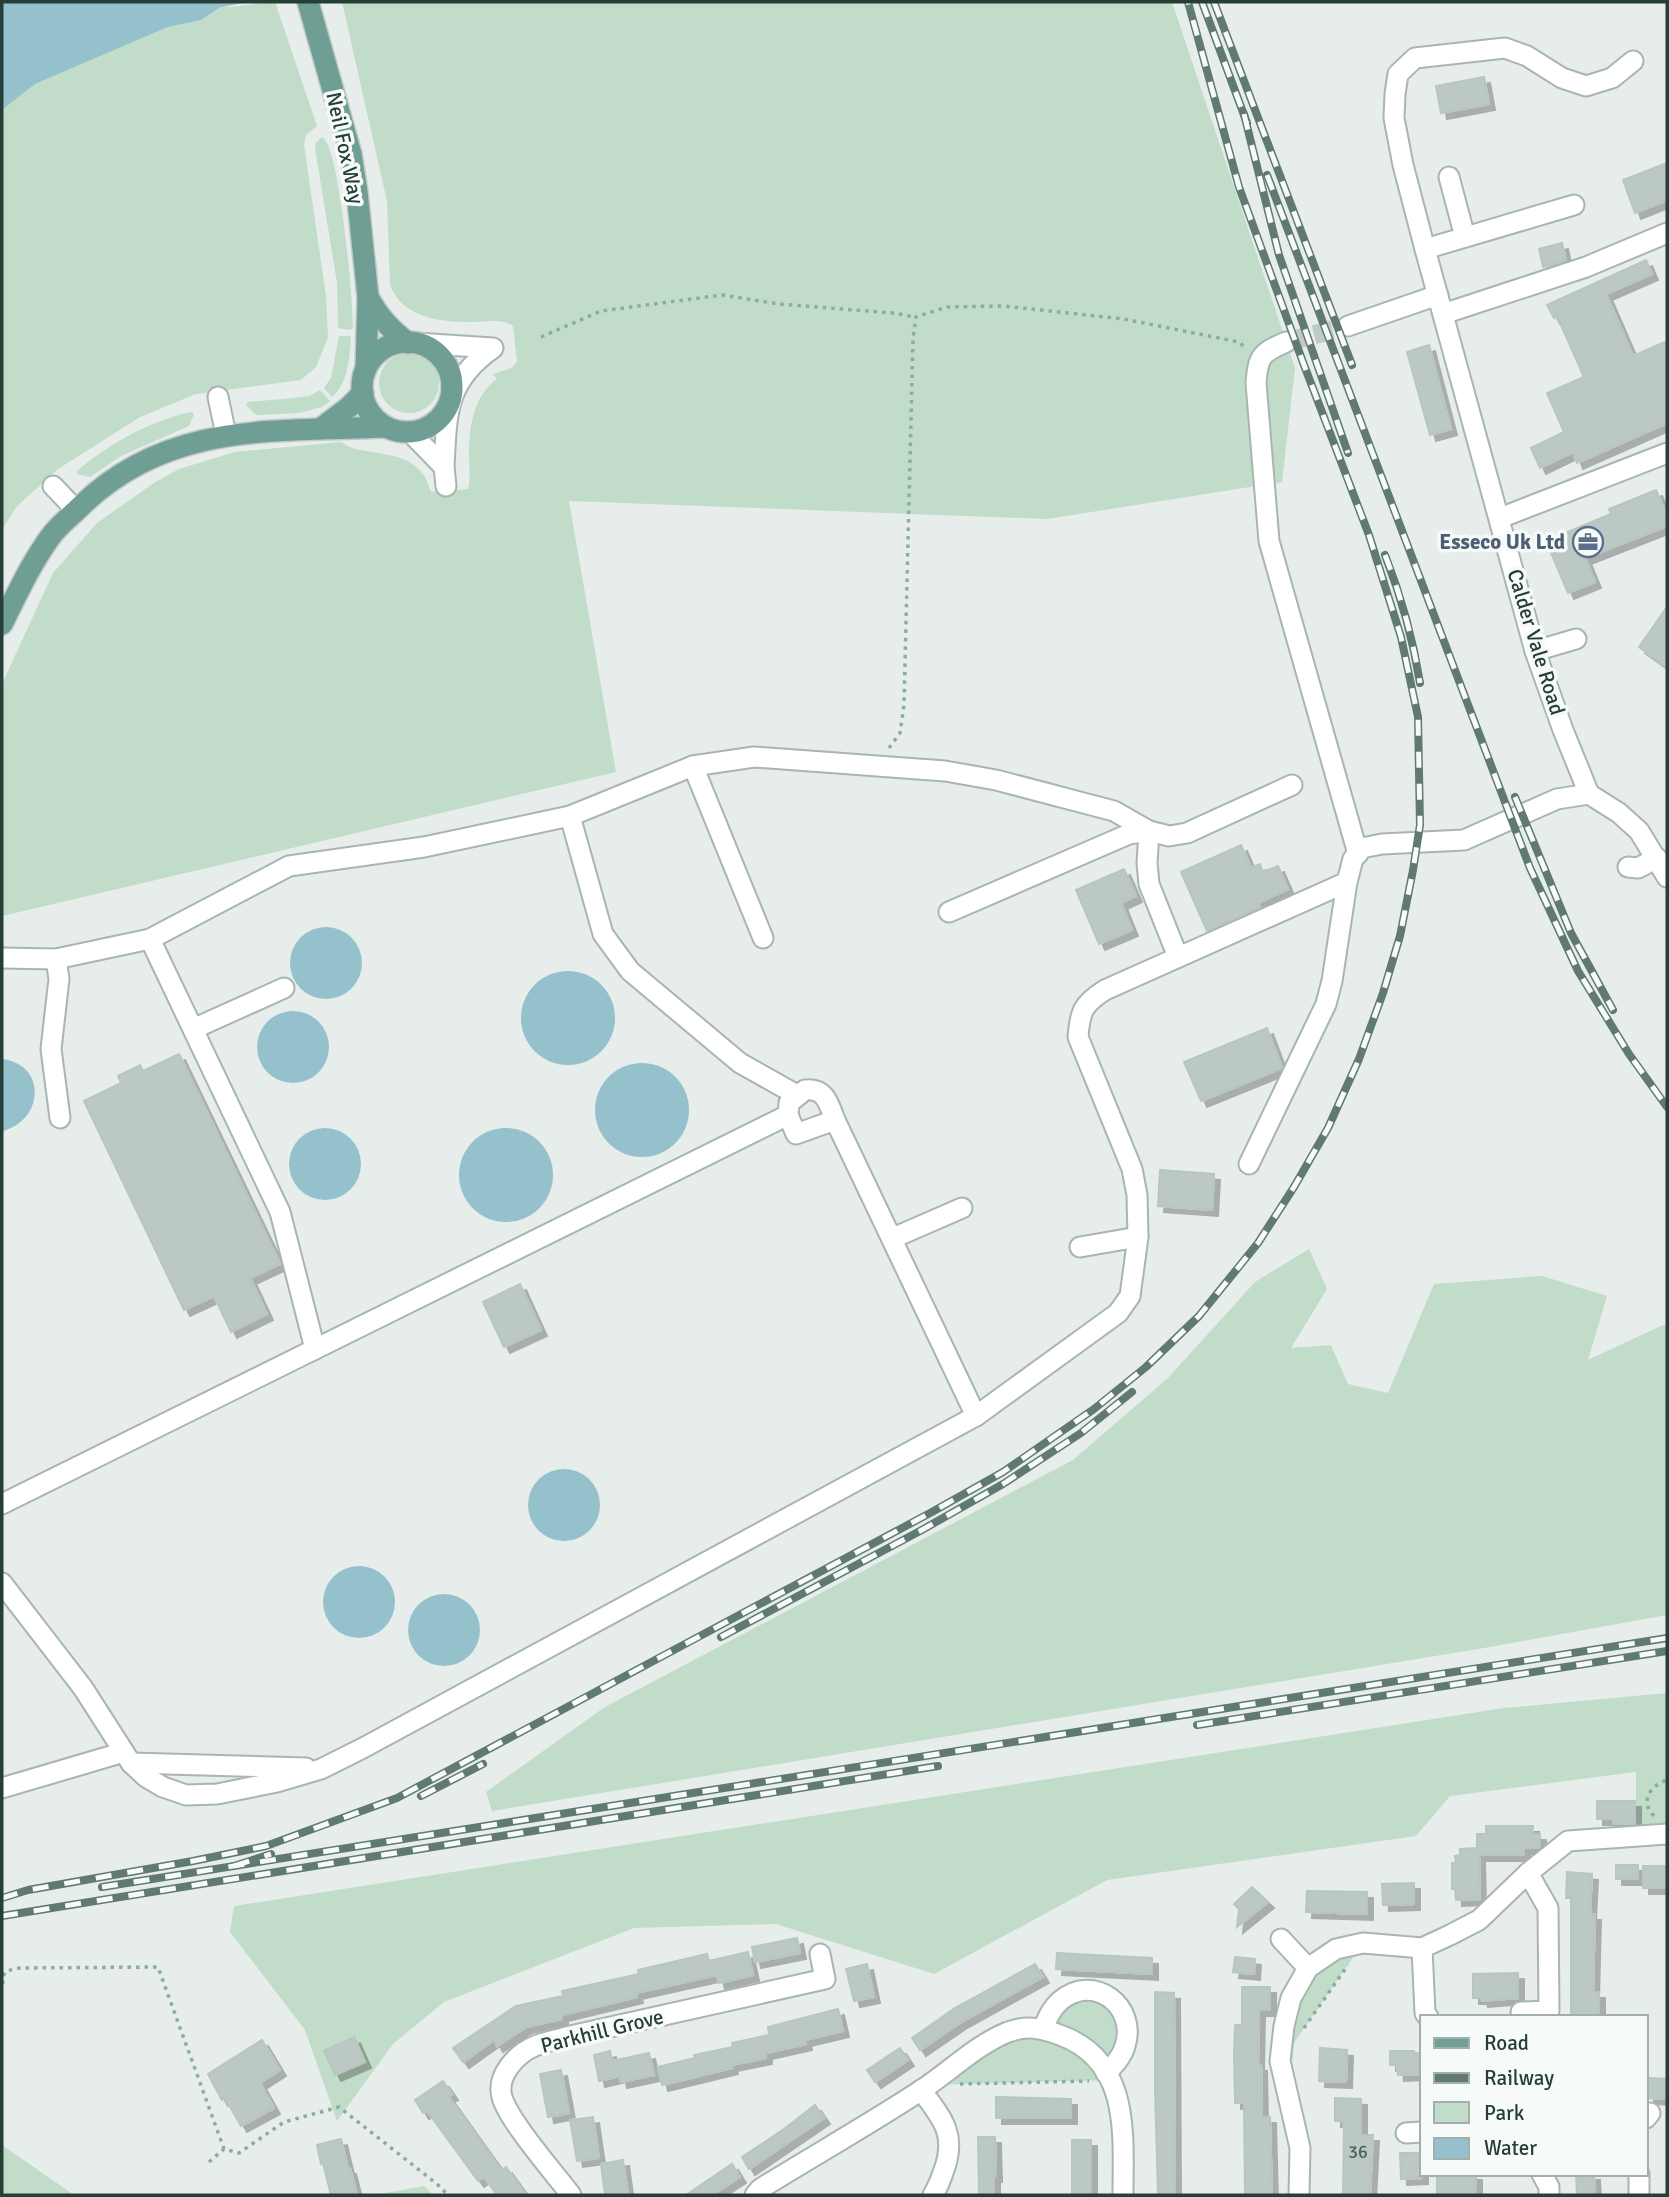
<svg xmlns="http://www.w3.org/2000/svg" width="1669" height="2197" font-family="Signika,sans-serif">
<defs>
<filter id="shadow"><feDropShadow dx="6" dy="6" stdDeviation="0" flood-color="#0004"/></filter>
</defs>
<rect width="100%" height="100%" fill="#e6edea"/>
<g fill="#c1dcc9">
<polygon points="275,2 317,126 306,135 304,145 326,296 328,337 316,367 301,380 196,394 140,417 58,469 17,506 2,530 2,110 35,84 168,27 201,20 219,8"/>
<path d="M 342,2 L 1172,2 L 1295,368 L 1282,482 L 1047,519 L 569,501 L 616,772 L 2,916 L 2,684 L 53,573 L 97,523 L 154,483 L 179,469 L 235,452 L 330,443 L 341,442 C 358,457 403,447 422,473 C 427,478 428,487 432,492 L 468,489 C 471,479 469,466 469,455 C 469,428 473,396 497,379 L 493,374 L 511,368 L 517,362 L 513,326 C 502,318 488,322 475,322 C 443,323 402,318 390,285 L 387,201 Z"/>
<path d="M 322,137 C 340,146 353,301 353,328 L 350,330 L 338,328 L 337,283 L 315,148 L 316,143 Z"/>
<path d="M 339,336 L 350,336 L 351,340 C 349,360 348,383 332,397 L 324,388 L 331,378 Z"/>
<circle cx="409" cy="383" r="30"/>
<polygon points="320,390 330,401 322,407 299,413 256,415 246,405 248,402 293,398 309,396"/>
<path d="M 191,412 L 194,414 L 189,426 L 121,456 L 90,477 L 77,474 L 77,471 C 109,444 149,421 191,412 Z"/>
<polygon points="1309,1249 1327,1289 1291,1348 1331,1345 1348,1384 1388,1393 1434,1284 1542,1276 1607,1296 1588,1360 1663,1325 1667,1326 1667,1615 1484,1648 492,1811 486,1792 605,1707 1073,1460 1168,1378 1255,1282"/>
<polygon points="1667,1693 1667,1834 1636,1836 1636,1772 1450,1796 1416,1836 1107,1880 934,1974 776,1924 634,1928 444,2002 393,2044 337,2121 305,2030 230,1932 234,1906 1504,1708"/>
<polygon points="1363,1943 1294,2043 1289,2096 1284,2026 1308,1968"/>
<polygon points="1071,1993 1121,2008 1112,2080 928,2085 987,2043 1043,2029"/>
<polygon points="2,2145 74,2195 2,2195"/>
<polygon points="424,2186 433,2195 375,2195"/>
</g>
<g fill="#94c1cc">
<polygon points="2,2 246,2 219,8 201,20 168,27 35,84 2,110"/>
<circle cx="326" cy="963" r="36"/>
<circle cx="568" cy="1018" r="47"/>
<circle cx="293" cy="1047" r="36"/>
<path d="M 2,1059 C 46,1064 45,1119 3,1131 Z"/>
<circle cx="642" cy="1110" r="47"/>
<circle cx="506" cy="1175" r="47"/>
<circle cx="325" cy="1164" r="36"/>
<circle cx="564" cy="1505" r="36"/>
<circle cx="359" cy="1602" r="36"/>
<circle cx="444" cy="1630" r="36"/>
</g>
<g fill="#bbc8c3" stroke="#b8c6c1" stroke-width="2" filter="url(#shadow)">
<polygon points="1484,77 1489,104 1441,113 1436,86"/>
<polygon points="1667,163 1667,200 1635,213 1623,180"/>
<polygon points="1562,243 1566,261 1543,267 1539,249"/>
<polygon points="1646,260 1652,274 1606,294 1633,356 1667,341 1667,423 1577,463 1573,452 1540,468 1531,448 1564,432 1547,393 1584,377 1557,316 1554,318 1547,305"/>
<polygon points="1429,345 1451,429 1430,435 1407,352"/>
<polygon points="1656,490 1667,516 1667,526 1585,558 1595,582 1568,593 1546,541 1611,514 1609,509"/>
<polygon points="1667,607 1667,667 1639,647"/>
<polygon points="1241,845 1251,868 1260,864 1263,872 1278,866 1288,889 1258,903 1260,907 1207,931 1181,872"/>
<polygon points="1124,869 1136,896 1121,903 1132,930 1099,944 1076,890"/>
<polygon points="1267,1028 1282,1068 1201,1101 1184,1062"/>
<polygon points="179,1054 280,1264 250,1278 267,1314 231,1332 214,1296 184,1310 84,1101 121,1083 118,1076 140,1065 143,1071"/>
<polygon points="1160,1170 1214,1174 1212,1210 1158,1206"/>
<polygon points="520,1284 541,1330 504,1347 483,1302"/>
<polygon points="1597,1801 1635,1801 1635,1824 1613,1824 1613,1819 1597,1819"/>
<polygon points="1486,1826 1533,1826 1532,1834 1540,1834 1540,1848 1524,1848 1524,1855 1479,1855 1480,1899 1456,1900 1455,1889 1452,1889 1452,1863 1456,1863 1455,1856 1460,1855 1460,1849 1477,1848 1477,1834 1486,1834"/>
<rect x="1616" y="1865" width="22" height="14"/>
<rect x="1643" y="1866" width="24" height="22"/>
<polygon points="1567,1872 1592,1874 1590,1914 1595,1914 1593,1992 1599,1992 1599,2017 1571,2017 1571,1898 1566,1898"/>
<polygon points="1414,1883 1414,1904 1383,1905 1382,1884"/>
<polygon points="1252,1887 1268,1902 1237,1927 1239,1909 1234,1904"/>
<polygon points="1307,1891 1367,1892 1367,1914 1306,1912"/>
<polygon points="797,1938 800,1953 755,1962 752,1947"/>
<polygon points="748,1952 753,1975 719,1983 717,1975 636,1993 637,1997 562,2015 562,2019 526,2027 497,2046 494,2040 463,2062 453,2048 516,2006 563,1996 562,1991 639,1974 638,1970 707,1954 709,1961"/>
<polygon points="1057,1953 1152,1958 1152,1974 1056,1969"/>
<polygon points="1235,1957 1255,1959 1254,1974 1233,1972"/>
<polygon points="867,1964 874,1997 854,2001 846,1969"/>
<polygon points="1035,1964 1043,1977 961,2022 920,2050 912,2038 955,2008"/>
<polygon points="1518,1973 1518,1998 1482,2001 1481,1998 1473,1998 1473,1974"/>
<polygon points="1242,1987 1270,1987 1270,2010 1259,2010 1258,2065 1261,2065 1262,2117 1270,2117 1272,2195 1245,2195 1244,2103 1235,2103 1234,2054 1235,2025 1242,2025"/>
<polygon points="1155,1992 1174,1993 1175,2195 1158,2195 1155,2089"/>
<polygon points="838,2009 843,2031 805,2040 806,2044 766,2053 766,2058 731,2065 732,2068 662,2085 658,2067 695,2058 694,2055 733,2047 732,2043 769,2035 768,2027"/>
<polygon points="354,2037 365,2062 335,2075 324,2051"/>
<polygon points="262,2040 280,2070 260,2083 274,2108 241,2126 225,2098 222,2100 208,2074"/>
<polygon points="900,2048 908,2060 875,2082 867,2070"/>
<polygon points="1320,2048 1347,2050 1346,2082 1319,2081"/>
<polygon points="610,2051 612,2061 649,2053 654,2075 621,2082 620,2076 599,2081 594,2055"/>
<polygon points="1390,2051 1414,2051 1414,2053 1422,2053 1422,2074 1398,2075 1397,2065 1390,2065"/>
<polygon points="561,2070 569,2113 548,2117 540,2074"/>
<polygon points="1648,2078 1667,2079 1667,2099 1648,2098"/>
<polygon points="443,2081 452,2094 448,2096 501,2170 506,2167 526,2195 497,2195 484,2177 478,2181 427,2111 423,2113 415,2100"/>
<polygon points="996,2097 1071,2099 1071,2118 996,2118"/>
<polygon points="1335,2098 1361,2099 1361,2135 1373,2135 1370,2195 1343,2195 1344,2121 1335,2121"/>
<polygon points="815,2105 824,2118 749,2169 742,2157 784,2129"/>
<polygon points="593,2117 599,2158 577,2161 570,2120"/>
<polygon points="978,2137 995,2137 996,2176 994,2176 994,2195 979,2195"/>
<polygon points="341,2139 348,2168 350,2168 357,2195 331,2195 323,2163 321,2164 317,2145"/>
<rect x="1072" y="2140" width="19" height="55"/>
<polygon points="1400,2153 1422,2153 1422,2178 1401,2179"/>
<polygon points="623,2160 628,2195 605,2195 601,2164"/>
<polygon points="732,2164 740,2177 712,2195 686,2195"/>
<rect x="1437" y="2174" width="39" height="21"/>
<polygon points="1576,2174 1594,2174 1595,2195 1577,2195"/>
</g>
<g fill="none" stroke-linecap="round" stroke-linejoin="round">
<polyline stroke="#c0cac6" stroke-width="19" stroke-dasharray="19 10" stroke-linecap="butt" points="1286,342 1348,326"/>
<g stroke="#a9b5b1" stroke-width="23">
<g id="minor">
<polyline points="1633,61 1612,78 1586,86 1562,78 1527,56 1505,48 1415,58 1398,74 1395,94 1394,118 1403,165 1425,249 1535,651 1563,730 1589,794 1619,813 1639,831 1667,877"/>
<polyline points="1449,177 1465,237"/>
<polyline points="1425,249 1574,205"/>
<polyline points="1443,314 1586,267 1667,233"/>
<polyline points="1348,326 1438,295"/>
<path d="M 1286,342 C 1261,353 1258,356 1256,383 L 1269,541 L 1358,854"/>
<polyline points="218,397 226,435"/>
<path d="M 410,432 L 444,467 C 447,413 445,382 493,348 L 416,343"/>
<polyline points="444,467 446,486"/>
<polyline points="53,486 76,510"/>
<polyline points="1500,518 1667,453"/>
<polyline points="1535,651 1576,639"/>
<polyline points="693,766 763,938"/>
<polyline points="570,816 603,934 630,971 740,1063 797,1095"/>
<polyline points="1628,867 1638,868 1657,858"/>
<polyline points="949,912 1129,834 1149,831 1147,863 1149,884 1178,957"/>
<polyline points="150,939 280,1212 315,1349"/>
<polyline points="2,958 56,959 150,939 289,866 424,847 570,816 693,766 754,757 945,771 996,780 1114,811 1149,831 1169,836 1187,833 1292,785"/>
<polyline points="56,959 59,979 51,1049 60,1118"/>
<polyline points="193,1029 284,988"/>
<path d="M 835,1120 C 829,1104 825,1087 805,1090 L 789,1103 L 788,1115 L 796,1134 L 835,1120 L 976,1416"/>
<polyline points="1249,1164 1326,1004 1332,981 1347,882 1353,859 1362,848 1382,844 1464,840 1557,799 1589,794"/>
<polyline points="893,1238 962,1208"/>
<polyline points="1080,1247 1138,1237"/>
<polyline points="2,1504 788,1115"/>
<path d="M 2,1583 L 83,1688 L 131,1763 L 146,1777 L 163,1787 L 186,1795 L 217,1794 L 277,1782 L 321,1769 L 363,1748 L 976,1416 L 1118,1313 L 1130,1296 L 1138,1237 L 1137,1195 L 1132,1169 L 1078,1037 C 1080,1011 1083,1004 1105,990 L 1347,882"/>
<polyline points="131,1763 306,1768"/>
<polyline points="2,1788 124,1752"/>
<polyline points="1281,1939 1308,1968"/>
<polyline points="1422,1948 1425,2013 1428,2017"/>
<polyline points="1521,2012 1549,2011 1548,1908 1528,1873"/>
<path d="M 1043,2029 C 1047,2019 1051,2009 1060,2001 C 1093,1972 1138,2006 1125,2046 C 1122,2057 1114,2065 1106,2073"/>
<path d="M 921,2090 C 942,2118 957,2134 944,2170 C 941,2179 938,2187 933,2195"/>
<polyline points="1646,2118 1650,2113"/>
<polyline points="1406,2133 1422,2132"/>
<polyline points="1542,2174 1549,2187 1549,2195"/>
<path d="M 571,2195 C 555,2174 508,2120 502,2097 C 496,2076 516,2054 535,2046 C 544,2042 556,2040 566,2037 L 825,1979 L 820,1954"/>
<path d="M 755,2195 L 760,2189 C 813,2156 868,2125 920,2091 C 949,2072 976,2045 1008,2032 C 1027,2025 1041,2028 1060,2035 C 1131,2061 1123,2134 1123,2195"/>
<polyline points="1299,2195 1300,2148 1280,2061 1284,2026 1291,1998 1308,1968 1336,1949 1363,1943 1422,1948 1450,1935 1479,1920 1528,1873 1568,1841 1667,1834"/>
<polyline points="1639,2195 1639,2174"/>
</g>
</g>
<g stroke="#c2c9c7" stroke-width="24">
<g id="major">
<polyline points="308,2 351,154 357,192 368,297 366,369"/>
<path d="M 368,297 C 379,317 390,329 408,343"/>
<circle cx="407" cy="387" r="45"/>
<polyline points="320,429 349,407 363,393"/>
<path d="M 2,624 C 17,594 31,563 51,536 C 59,525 71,516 81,506 C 168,421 275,432 386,427"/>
</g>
</g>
<g stroke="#89ada3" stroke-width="3.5" stroke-dasharray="3.5 5" stroke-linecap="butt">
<polyline points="541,337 601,311 722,295 779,304 893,313 915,317"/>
<polyline points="889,748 900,733 904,705 913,338 916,317 947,307 1003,306 1124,319 1239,342 1246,349"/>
<path d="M 1654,1816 C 1639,1801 1651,1785 1667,1780"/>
<polyline points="3,1984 2,1978 6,1971 20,1968 158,1967 224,2149 239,2153 284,2122 339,2107 437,2184 448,2195"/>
<polyline points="1304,2028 1348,1965"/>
<polyline points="960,2084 1089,2081"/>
<polyline points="209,2162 224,2149"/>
</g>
<use href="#minor" stroke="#fff" stroke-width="19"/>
<use href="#major" stroke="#6f9e94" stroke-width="21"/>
<g stroke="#617973" stroke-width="8">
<g id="rail">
<polyline points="1202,2 1247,123"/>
<polyline points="1214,2 1352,365"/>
<polyline points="1244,114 1279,255 1348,453"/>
<polyline points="1267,175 1530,868 1578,971 1629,1054 1667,1107"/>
<path d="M 1385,555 C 1401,596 1413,639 1420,683"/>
<polyline points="1515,797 1571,933 1613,1010"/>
<polyline points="721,1637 920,1531 1003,1484 1081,1433 1132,1392"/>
<polyline points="1197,1725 1667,1651"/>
<polyline points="421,1796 483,1764"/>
<polyline points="234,1866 271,1854"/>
<polyline points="102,1887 1667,1638"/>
<polyline points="2,1898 28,1890 193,1861 266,1846 397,1798 932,1512 1003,1472 1094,1409 1146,1367 1199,1316 1258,1243 1294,1187 1328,1128 1359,1059 1383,993 1400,936 1413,870 1420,825 1418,717 1401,637 1369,535 1304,365 1239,187 1188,2"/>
<polyline points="2,1916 938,1766"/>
</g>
</g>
<use href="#rail" stroke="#f6faf8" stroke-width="5" stroke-dasharray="16" stroke-linecap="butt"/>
</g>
<defs>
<g id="office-ring" transform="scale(1.575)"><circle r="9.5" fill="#f6faf8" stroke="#5c6f8a" stroke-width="1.5"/><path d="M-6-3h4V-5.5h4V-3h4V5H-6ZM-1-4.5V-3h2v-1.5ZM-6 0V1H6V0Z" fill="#5c6f8a"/></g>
</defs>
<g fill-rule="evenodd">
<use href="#office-ring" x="1588" y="542"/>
</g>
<g text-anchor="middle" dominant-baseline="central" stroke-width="7" stroke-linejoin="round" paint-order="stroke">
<g font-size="18" fill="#4b605b">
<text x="1358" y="2152">36</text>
</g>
<g font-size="21" fill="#263e38" stroke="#f6faf8">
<text transform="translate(345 148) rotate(78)">Neil Fox Way</text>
<text transform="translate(1536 642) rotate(73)">Calder Vale Road</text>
<text transform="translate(602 2031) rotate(-14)">Parkhill Grove</text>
</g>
<g font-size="21" font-weight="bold" fill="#4e5e75" stroke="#f6faf8" text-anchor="end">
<text x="1565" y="542">Esseco Uk Ltd</text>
</g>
</g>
<rect width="1669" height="2197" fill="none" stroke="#263e38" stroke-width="7"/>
<rect x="1420" y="2015" width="228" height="161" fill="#f6faf8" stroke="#a3afab" stroke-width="2"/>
<rect x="1434" y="2038" width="35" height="10" fill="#6f9e94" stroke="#a3afab" stroke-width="2"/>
<text x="1484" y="2050" font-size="21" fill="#263e38">Road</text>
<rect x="1434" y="2073" width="35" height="10" fill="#617973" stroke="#a3afab" stroke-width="2"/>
<text x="1484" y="2085" font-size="21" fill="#263e38">Railway</text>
<rect x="1434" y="2102" width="35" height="21" fill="#c1dcc9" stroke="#a3afab" stroke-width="2"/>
<text x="1484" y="2120" font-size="21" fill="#263e38">Park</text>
<rect x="1434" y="2138" width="35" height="21" fill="#94c1cc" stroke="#a3afab" stroke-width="2"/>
<text x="1484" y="2155" font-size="21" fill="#263e38">Water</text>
</svg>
